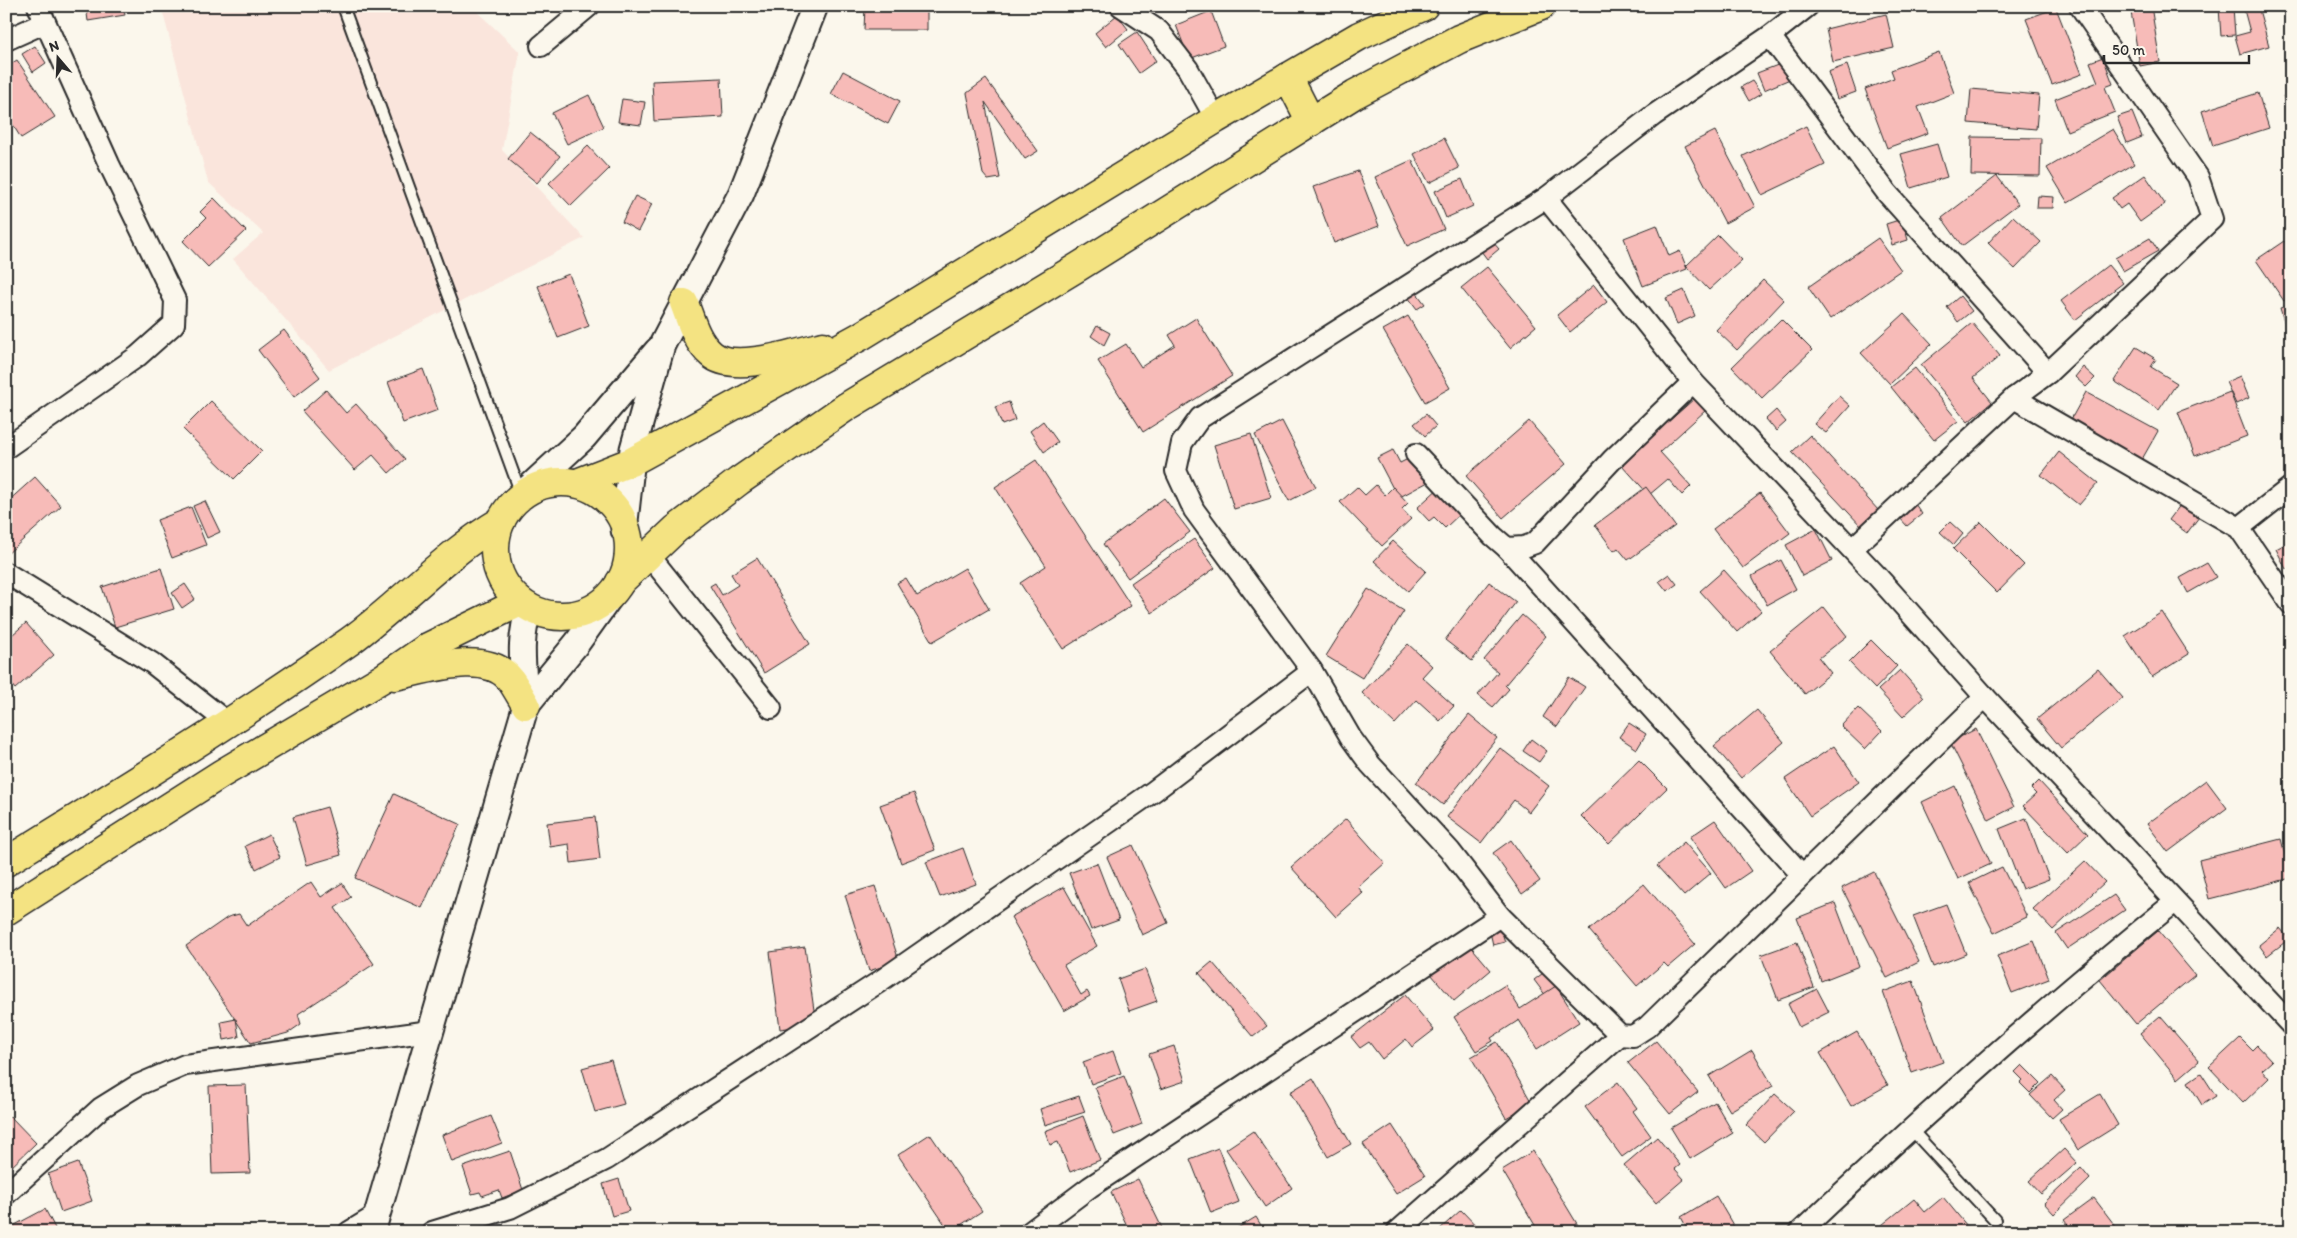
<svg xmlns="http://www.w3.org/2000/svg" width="2297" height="1238" font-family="Itim,sans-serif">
<rect width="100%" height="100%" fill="#fbf7ec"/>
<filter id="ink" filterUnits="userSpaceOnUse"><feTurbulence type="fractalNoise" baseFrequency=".02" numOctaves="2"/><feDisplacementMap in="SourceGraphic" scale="10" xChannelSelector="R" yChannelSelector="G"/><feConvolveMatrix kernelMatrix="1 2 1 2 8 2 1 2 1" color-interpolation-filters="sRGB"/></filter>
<g filter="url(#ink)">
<polygon fill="#fae5dc" points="161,6 471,6 520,52 502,150 584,238 329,370 233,259 263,233 208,182"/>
<g fill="#f7bbb8" stroke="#2b2b2b">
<polygon points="86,6 123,6 125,15 88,21"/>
<polygon points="865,6 927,6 927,30 864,30"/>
<polygon points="2098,6 2151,6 2160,62 2140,66 2130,6 2099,12"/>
<polygon points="2243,6 2258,6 2269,46 2240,54 2235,36 2250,32"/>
<polygon points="2233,7 2235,35 2221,36 2219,8"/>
<polygon points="2056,8 2082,74 2052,85 2026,19"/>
<polygon points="1211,11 1224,46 1189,59 1176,25"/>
<polygon points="1886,14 1894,48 1833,62 1826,29"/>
<polygon points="1117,15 1128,29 1106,47 1095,33"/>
<polygon points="1137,32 1156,61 1139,73 1119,44"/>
<polygon points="35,46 46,63 33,72 22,54"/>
<polygon points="1939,52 1954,93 1918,107 1928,133 1887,148 1865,89 1894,78 1891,70"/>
<polygon points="2103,57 2113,84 2105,87 2115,112 2067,131 2055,99 2098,82 2090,62"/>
<polygon points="17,60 55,117 21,138 6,114 6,67"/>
<polygon points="1783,63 1790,79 1764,90 1757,73"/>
<polygon points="1847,65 1856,92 1837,99 1828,72"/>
<polygon points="843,71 900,101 888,124 831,94"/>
<polygon points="721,78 723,117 654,121 652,81"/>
<polygon points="986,79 1038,151 1025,159 985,102 1000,178 988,180 983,174 967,93"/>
<polygon points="1752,81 1761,94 1749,101 1741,87"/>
<polygon points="1971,89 2039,95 2036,129 1968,123"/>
<polygon points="2258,93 2269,128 2213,146 2202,111"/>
<polygon points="2291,93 2291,120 2283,96"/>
<polygon points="589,95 604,127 567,144 552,113"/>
<polygon points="622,99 645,102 641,125 618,122"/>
<polygon points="2132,112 2142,137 2127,143 2117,117"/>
<polygon points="1806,126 1825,165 1762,195 1743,156"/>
<polygon points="2113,129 2134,164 2068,203 2047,168"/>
<polygon points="1715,131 1755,207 1725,223 1685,146"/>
<polygon points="530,132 560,156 537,183 508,159"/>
<polygon points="1972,137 2041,138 2040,176 1971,175"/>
<polygon points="1444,138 1459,168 1429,183 1414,154"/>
<polygon points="1937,144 1947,177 1911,188 1901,154"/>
<polygon points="588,146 609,169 571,206 549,183"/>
<polygon points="1412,160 1444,229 1407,246 1375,177"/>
<polygon points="1358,171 1379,226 1334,243 1313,187"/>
<polygon points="2145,175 2165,204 2140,222 2127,204 2120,209 2112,198"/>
<polygon points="1997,176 2018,204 1962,246 1942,218"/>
<polygon points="1462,179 1473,206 1446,218 1435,191"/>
<polygon points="635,196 652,204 638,231 622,222"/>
<polygon points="2038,196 2054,197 2053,208 2037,208"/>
<polygon points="214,198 246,231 208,267 183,241 206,218 200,212"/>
<polygon points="2013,216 2041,242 2015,269 1988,243"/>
<polygon points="1902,219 1908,240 1892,245 1886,224"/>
<polygon points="1657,225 1669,256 1680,251 1687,269 1643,286 1624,238"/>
<polygon points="1718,235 1742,260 1709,290 1686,266"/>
<polygon points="1878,238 1901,270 1830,319 1808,287"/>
<polygon points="2150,238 2158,251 2123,271 2115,258"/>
<polygon points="1492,241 1499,249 1487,259 1481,251"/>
<polygon points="2284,241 2288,246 2291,245 2291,297 2284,301 2256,260"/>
<polygon points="2108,265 2123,283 2075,320 2061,301"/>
<polygon points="1487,267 1536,326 1510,348 1461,288"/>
<polygon points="569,274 589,326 558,338 538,286"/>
<polygon points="1763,280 1784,300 1737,350 1716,330"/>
<polygon points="1594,285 1607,302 1570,332 1557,315"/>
<polygon points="1413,288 1425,304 1417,309 1405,293"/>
<polygon points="1684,290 1695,316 1677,324 1666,298"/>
<polygon points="1960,296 1972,311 1958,322 1947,307"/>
<polygon points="2291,305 2291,344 2280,308"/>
<polygon points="1904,314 1932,344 1890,384 1861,353"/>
<polygon points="1408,316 1450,388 1425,402 1383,330"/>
<polygon points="1196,318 1232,376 1143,432 1098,361 1126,344 1141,367 1175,345 1169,335"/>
<polygon points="1781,319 1812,350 1762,398 1732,367"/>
<polygon points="1972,323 2000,356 1973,378 1992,402 1968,422 1921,365"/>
<polygon points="1097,326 1110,333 1104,345 1091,336"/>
<polygon points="284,330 320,377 294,397 258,350"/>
<polygon points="2136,347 2156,359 2151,367 2177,383 2159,410 2114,381"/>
<polygon points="2083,367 2095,378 2086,387 2075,377"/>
<polygon points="1915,368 1958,421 1934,440 1891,387"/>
<polygon points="423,369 438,410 403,423 388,382"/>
<polygon points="2240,376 2249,398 2236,404 2226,382"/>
<polygon points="326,390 346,413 356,404 405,459 389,473 373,455 355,470 302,411"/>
<polygon points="2086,392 2158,431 2141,461 2069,423"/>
<polygon points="2230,392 2247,436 2195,456 2178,412"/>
<polygon points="1839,396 1850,406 1826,433 1814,424"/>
<polygon points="1695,398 1706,410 1660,452 1691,486 1682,495 1668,479 1649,495 1621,464"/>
<polygon points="211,401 262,451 234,479 183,429"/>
<polygon points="1009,402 1015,420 1002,425 995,407"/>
<polygon points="1776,410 1786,422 1776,431 1766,419"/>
<polygon points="1426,414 1436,426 1425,436 1414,424"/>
<polygon points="1043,421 1058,442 1044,452 1030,431"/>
<polygon points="1282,421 1316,487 1289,501 1255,435"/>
<polygon points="1529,421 1566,464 1503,518 1466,476"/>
<polygon points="1251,434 1271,498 1234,509 1214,445"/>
<polygon points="1810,435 1879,511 1862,527 1792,452"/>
<polygon points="1393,450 1400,463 1416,455 1430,481 1398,498 1377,458"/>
<polygon points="2059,452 2098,483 2079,505 2041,475"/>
<polygon points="1036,460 1131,606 1063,649 1020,583 1046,566 995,487"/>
<polygon points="35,477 61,506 6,555 6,503"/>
<polygon points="1376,485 1385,495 1393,487 1408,503 1402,509 1411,519 1382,546 1340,502 1357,487 1365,495"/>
<polygon points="1441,486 1464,510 1445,528 1434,517 1429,521 1417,508"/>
<polygon points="1646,487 1675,526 1628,560 1618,548 1614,551 1595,525"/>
<polygon points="1760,493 1790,533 1743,568 1713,529"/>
<polygon points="1164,498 1190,532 1128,578 1103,544"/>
<polygon points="205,501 220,532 207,538 193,506"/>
<polygon points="1915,504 1922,514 1907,526 1899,517"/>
<polygon points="2181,504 2199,517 2187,533 2169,520"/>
<polygon points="191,507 206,545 172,558 157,520"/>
<polygon points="1950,522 1963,534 1954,545 1940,532"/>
<polygon points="1981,522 2024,565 1997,593 1953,549"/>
<polygon points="1816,529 1832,561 1802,576 1786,545"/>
<polygon points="1194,539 1215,568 1152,613 1131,583"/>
<polygon points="1393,541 1426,571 1408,591 1374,561"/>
<polygon points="2291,541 2291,567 2286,569 2276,549"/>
<polygon points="757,558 810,644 764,673 710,586 715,583 722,595 738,585 731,574"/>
<polygon points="1781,560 1796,589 1767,605 1752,576"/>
<polygon points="2207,563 2216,577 2188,593 2180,578"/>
<polygon points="161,568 174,609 115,627 102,587"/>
<polygon points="965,568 989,609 932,642 897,583 906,578 917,596"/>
<polygon points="1724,570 1761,611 1737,632 1700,591"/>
<polygon points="1669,574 1677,584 1667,591 1659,581"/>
<polygon points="1489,582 1516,602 1472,661 1445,640"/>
<polygon points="185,584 195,599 182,608 172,593"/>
<polygon points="1368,589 1404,611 1362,678 1326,656"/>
<polygon points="1824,607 1847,636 1819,658 1831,673 1805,694 1770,651"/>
<polygon points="2162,612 2189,654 2152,677 2125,636"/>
<polygon points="1522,615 1546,636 1505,685 1509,689 1493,707 1478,695 1498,672 1484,660"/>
<polygon points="26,623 54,655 15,689 6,678 6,640"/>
<polygon points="1871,640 1897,666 1875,689 1849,662"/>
<polygon points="1408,644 1432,666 1422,677 1454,706 1440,721 1417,700 1395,724 1362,693"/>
<polygon points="2098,669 2123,698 2061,748 2037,719"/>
<polygon points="1900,670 1924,697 1903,717 1878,690"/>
<polygon points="1569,677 1585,687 1557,727 1543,717"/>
<polygon points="1858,708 1882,731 1865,749 1841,726"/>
<polygon points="1757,710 1784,742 1741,778 1714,746"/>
<polygon points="6,713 11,722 6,725"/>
<polygon points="1469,715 1497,738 1443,805 1416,783"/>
<polygon points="1629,723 1646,734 1637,749 1619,737"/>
<polygon points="1976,729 2014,807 1989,820 1950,742"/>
<polygon points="1531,739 1547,751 1539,762 1523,751"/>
<polygon points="1834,746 1859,782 1810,816 1785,779"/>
<polygon points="1500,748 1549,786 1529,812 1514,800 1481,843 1447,817"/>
<polygon points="1639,760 1667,788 1609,844 1581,816"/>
<polygon points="2206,780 2227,808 2168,852 2147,824"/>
<polygon points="2039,781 2088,834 2068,853 2023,806 2036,794 2031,789"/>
<polygon points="1955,786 1991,864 1958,879 1922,802"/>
<polygon points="914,793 935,850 901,863 880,805"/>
<polygon points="394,794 460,824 422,908 355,878"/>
<polygon points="327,807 341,855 307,865 293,817"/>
<polygon points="595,817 600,859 571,863 569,844 550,847 547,823"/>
<polygon points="2026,818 2049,879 2022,889 1999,829"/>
<polygon points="1346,819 1385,863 1358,887 1363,893 1336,917 1291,867"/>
<polygon points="1715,820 1751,871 1726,888 1690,837"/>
<polygon points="269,834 280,857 256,869 245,846"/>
<polygon points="2281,839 2291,878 2209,899 2199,860"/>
<polygon points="1511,840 1540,881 1522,894 1493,853"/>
<polygon points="1684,842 1711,873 1684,896 1657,866"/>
<polygon points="1133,845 1168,923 1142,935 1107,857"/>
<polygon points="963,848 976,884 940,897 926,862"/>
<polygon points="2085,861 2105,882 2053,930 2033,909"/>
<polygon points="1097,863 1119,920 1091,930 1069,873"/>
<polygon points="2002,867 2027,917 1994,933 1969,883"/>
<polygon points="1874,872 1919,962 1887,978 1842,888"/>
<polygon points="311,882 321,897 342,883 351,897 335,908 374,964 298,1014 301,1024 288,1033 251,1043 186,946 228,917 239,914 247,926"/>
<polygon points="1644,884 1695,944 1668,967 1664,963 1637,986 1589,930"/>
<polygon points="875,886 899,961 869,971 845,895"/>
<polygon points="1064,887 1097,946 1064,965 1081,995 1087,991 1090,996 1064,1011 1011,917"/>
<polygon points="2114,895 2125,910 2067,949 2056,933"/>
<polygon points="1835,903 1859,966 1821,981 1797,918"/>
<polygon points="1946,904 1966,954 1933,967 1913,916"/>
<polygon points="2280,928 2289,939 2267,956 2259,945"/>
<polygon points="1501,929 1505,942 1493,945 1490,932"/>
<polygon points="2158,931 2195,975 2136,1024 2100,980"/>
<polygon points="2034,941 2049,979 2012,993 1997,956"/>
<polygon points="1797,942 1814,987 1778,1000 1761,955"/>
<polygon points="1468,943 1491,970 1454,1001 1431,974"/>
<polygon points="805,947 816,1024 780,1029 770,952"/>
<polygon points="1212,962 1267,1026 1253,1037 1199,973"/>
<polygon points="1145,969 1157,1001 1129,1011 1118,979"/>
<polygon points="1547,970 1559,985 1546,996 1534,980"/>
<polygon points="1913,981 1943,1062 1912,1073 1883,992"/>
<polygon points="1505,985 1520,1009 1556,986 1579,1022 1537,1049 1519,1020 1491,1038 1493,1041 1476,1051 1454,1017"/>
<polygon points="1817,989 1829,1012 1799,1027 1788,1004"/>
<polygon points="1405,995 1434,1030 1412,1047 1406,1039 1382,1059 1369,1042 1360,1048 1351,1037"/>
<polygon points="2160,1016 2199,1061 2178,1079 2140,1033"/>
<polygon points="236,1019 239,1037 224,1040 221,1022"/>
<polygon points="1857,1032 1888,1085 1851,1106 1820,1053"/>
<polygon points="2240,1038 2252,1050 2257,1045 2272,1061 2262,1070 2269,1078 2243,1103 2209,1067"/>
<polygon points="1656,1041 1698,1092 1670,1114 1628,1063"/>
<polygon points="1497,1042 1532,1103 1506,1118 1471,1057"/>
<polygon points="1174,1046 1185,1081 1161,1089 1149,1054"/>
<polygon points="1752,1050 1773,1086 1730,1111 1709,1076"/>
<polygon points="1113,1051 1121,1073 1091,1084 1083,1062"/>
<polygon points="611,1060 624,1104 595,1112 582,1068"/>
<polygon points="2022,1065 2040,1083 2030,1093 2020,1083 2023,1080 2015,1072"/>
<polygon points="2201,1073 2216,1096 2202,1105 2188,1082"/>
<polygon points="1124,1076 1142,1124 1114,1135 1095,1087"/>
<polygon points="2052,1076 2065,1090 2054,1100 2062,1109 2052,1118 2030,1095"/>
<polygon points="1313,1078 1351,1144 1328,1157 1290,1092"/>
<polygon points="1618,1082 1637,1108 1633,1111 1651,1136 1622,1157 1585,1107"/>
<polygon points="246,1085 250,1173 212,1174 209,1086"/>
<polygon points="1775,1094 1794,1111 1764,1142 1746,1125"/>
<polygon points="2100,1094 2118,1125 2078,1150 2059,1119"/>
<polygon points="1079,1096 1085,1112 1045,1125 1040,1109"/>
<polygon points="1715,1102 1733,1133 1690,1159 1671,1128"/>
<polygon points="10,1116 36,1143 6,1172 6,1120"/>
<polygon points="491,1116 502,1143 452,1162 442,1135"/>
<polygon points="1083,1116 1100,1160 1070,1172 1058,1142 1050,1145 1045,1131"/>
<polygon points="1392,1125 1425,1176 1396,1194 1363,1144"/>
<polygon points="1253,1131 1292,1188 1265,1207 1226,1149"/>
<polygon points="930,1134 982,1211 950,1232 898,1155"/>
<polygon points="1657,1137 1680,1165 1675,1169 1684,1179 1656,1203 1624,1165"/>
<polygon points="1218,1148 1239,1202 1211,1213 1190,1159"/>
<polygon points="2064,1149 2077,1163 2041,1194 2029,1181"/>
<polygon points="510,1151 523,1190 502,1198 499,1190 482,1196 480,1192 472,1194 463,1167"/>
<polygon points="1533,1151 1582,1232 1539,1232 1502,1170"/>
<polygon points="78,1163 92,1201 61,1212 48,1174"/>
<polygon points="2081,1168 2090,1179 2054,1214 2044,1203"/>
<polygon points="619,1179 629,1211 612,1216 603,1184"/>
<polygon points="1138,1179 1164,1232 1130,1232 1111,1192"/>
<polygon points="1716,1196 1737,1232 1684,1232 1688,1230 1681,1217"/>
<polygon points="1943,1197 1972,1232 1879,1232 1877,1229 1914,1199 1925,1212"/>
<polygon points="2094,1198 2120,1232 2073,1232 2064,1220"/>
<polygon points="45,1209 57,1232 16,1232 13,1226"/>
<polygon points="1461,1210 1482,1232 1442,1232 1439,1230"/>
<polygon points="1256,1217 1265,1232 1231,1232"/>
</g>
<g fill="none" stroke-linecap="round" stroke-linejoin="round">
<g stroke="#2b2b2b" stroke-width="14">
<g id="service">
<polyline points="343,6 521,494"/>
<polyline points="1910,1128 1995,1220"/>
</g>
</g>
<g stroke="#2b2b2b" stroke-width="24">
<g id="minor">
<polyline points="1121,6 1159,31 1188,69 1216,119"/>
<polyline points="1808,6 1770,36 1654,115 1546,198 1200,418 1182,443 1176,471 1194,510 1312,671 1351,738 1370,764 1450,851 1500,916 1620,1035 1633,1036 1647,1027 1985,697"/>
<polyline points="1770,36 1887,193 2048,373"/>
<polyline points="6,40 44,23"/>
<polyline points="541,46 589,6"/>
<polyline points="1546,198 1693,382 1877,576 1985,697 2291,1025"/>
<polyline points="2014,398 2239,528 2291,604"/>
<polyline points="6,448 138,356 174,324 175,300 109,164 38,6"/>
<polyline points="1416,454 1493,536 1507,548 1524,547 1535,543 1612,460 1693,382"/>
<polyline points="2239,528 2291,487"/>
<polyline points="1507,548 1802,875"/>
<polyline points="1852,549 2014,398 2048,373 2212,219 2198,177 2080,6"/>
<polyline points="648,554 771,708"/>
<polyline points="6,573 152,663 228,723"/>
<polyline points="6,1194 101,1108 138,1085 185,1065 430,1031"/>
<polyline points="349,1232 377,1215"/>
<polyline points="432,1232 510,1208 607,1159 879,982 1154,791 1312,671"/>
<polyline points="1030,1232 1090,1187 1500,916"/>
<polyline points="1397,1232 1620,1035"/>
<path d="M 1800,1232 C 1922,1117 2045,1007 2175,902"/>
</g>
</g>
<g stroke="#2b2b2b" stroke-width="29">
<g id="tertiary">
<polyline points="521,495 584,437 657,351"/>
<polyline points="624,530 633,449 662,345 741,194 815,6"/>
<polyline points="526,705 577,643 612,594"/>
<path d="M 372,1232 L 526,705 C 524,673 517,639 530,608"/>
</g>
</g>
<g stroke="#2b2b2b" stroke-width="31">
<g id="primary">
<polyline points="1288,77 1311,122"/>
<path d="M 684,303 C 691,321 696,341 711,354 C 733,374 797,352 823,346"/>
<circle cx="562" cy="549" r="67"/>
<polyline points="577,483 631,462 861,336 1216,119 1359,36 1424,6"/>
<polyline points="620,582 676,529 739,481 846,407 1078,267 1355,94 1459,39 1541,6"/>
<path d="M 394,676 C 426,670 486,649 510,679 C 516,687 521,697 526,705"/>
<path d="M 6,862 C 122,790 239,719 350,641 C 402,603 445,554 501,521"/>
<polyline points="6,911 221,774 383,678 428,647 520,602"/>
</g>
</g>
<use href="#service" stroke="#fbf7ec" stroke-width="10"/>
<use href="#minor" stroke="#fbf7ec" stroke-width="20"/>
<use href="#tertiary" stroke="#fbf7ec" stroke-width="25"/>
<use href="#primary" stroke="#f4e382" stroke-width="28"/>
</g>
</g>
<rect width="2297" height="1238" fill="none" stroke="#fbf7ec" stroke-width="25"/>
<rect x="12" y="12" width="2272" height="1213" fill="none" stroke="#2b2b2b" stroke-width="2" filter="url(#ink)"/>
<g transform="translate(58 58) rotate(341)" stroke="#fbf7ec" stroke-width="4" paint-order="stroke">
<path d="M0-4L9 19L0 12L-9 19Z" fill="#2b2b2b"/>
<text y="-8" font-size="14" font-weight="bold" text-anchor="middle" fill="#2b2b2b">N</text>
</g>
<path d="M2104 55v8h145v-8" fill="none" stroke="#2b2b2b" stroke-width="2.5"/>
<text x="2112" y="55" font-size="15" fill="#2b2b2b" stroke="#fbf7ec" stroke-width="4" paint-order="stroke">50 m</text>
</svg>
